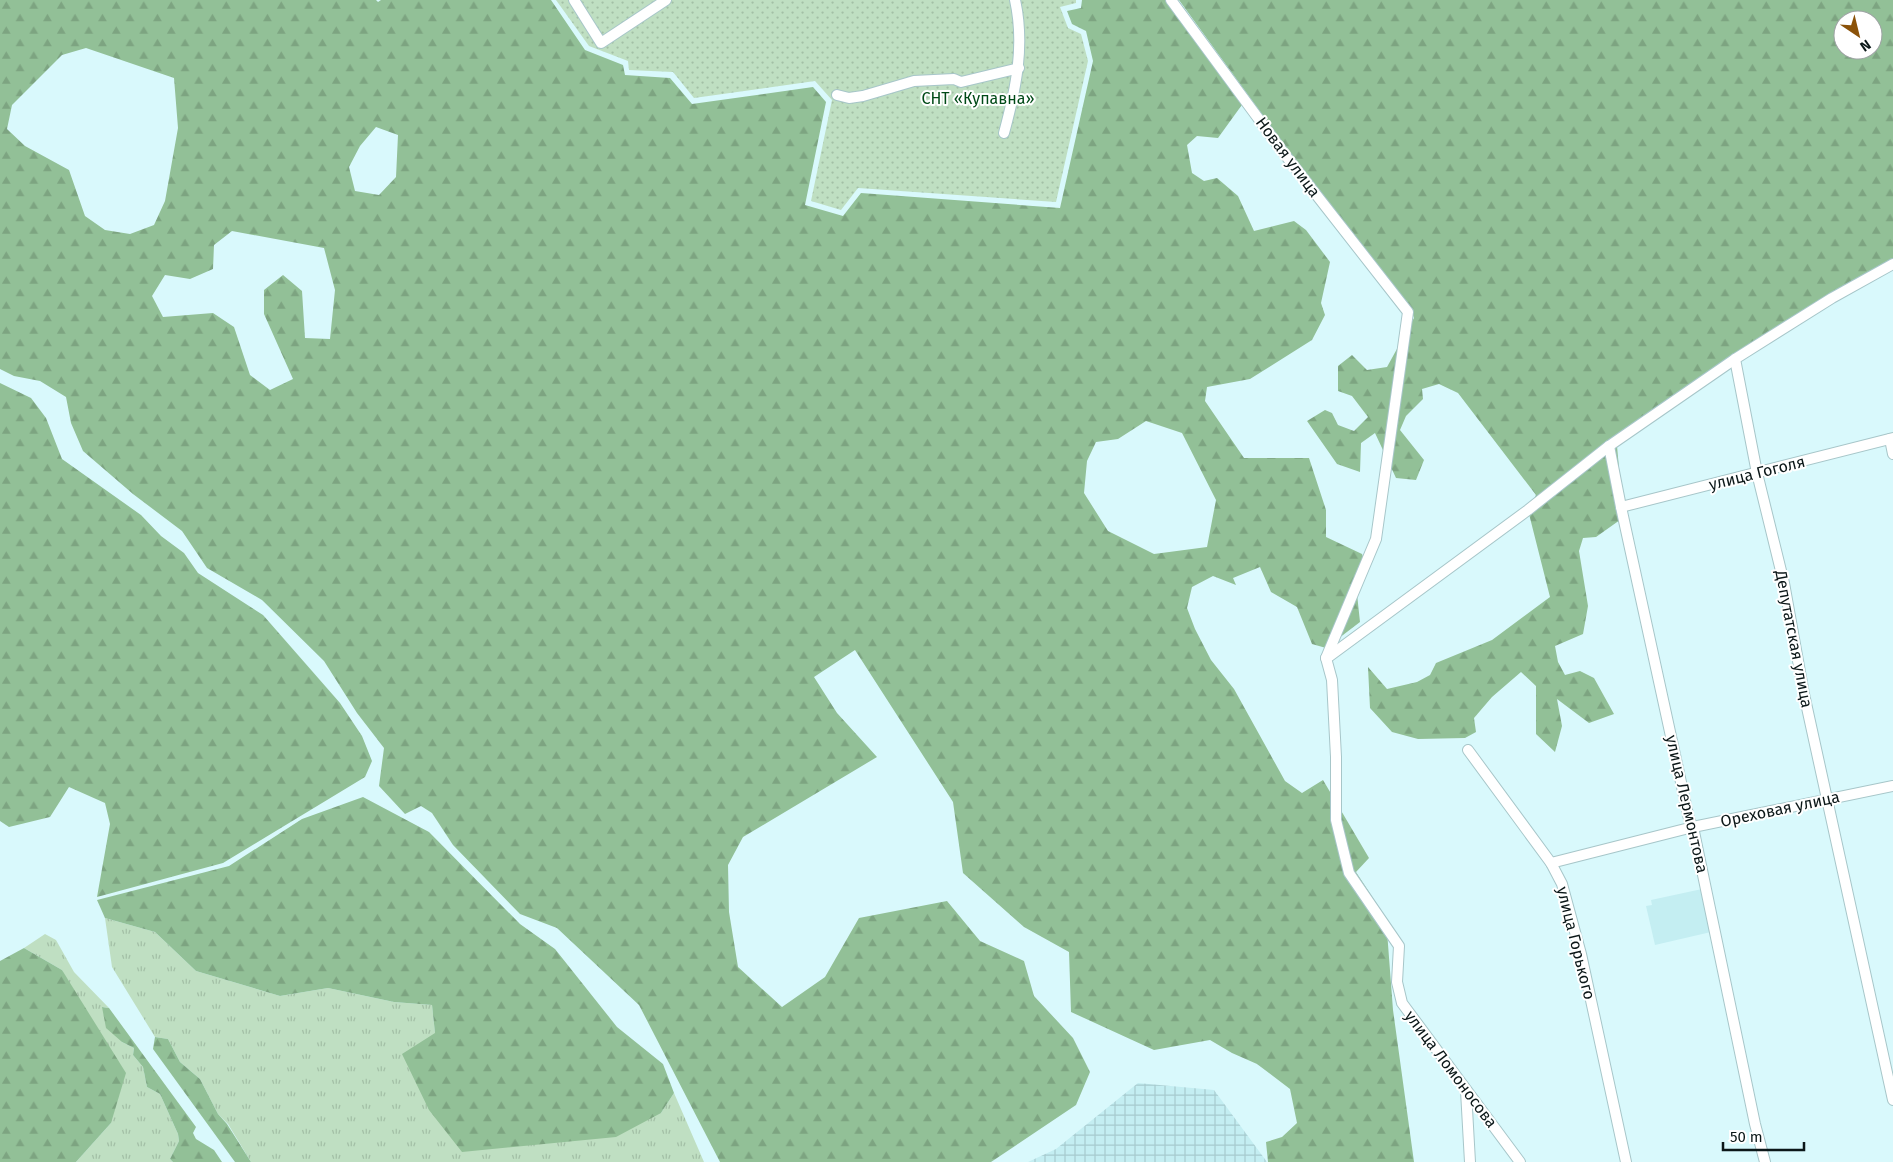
<svg xmlns="http://www.w3.org/2000/svg" width="1893" height="1162" font-family="'Fira Sans',sans-serif">
<defs>
<pattern id="industrial-grid" width="8" height="8" patternUnits="userSpaceOnUse" patternTransform="scale(1.25)"><rect width="8" height="8" fill="#c4eef2"/><path d="M0 4h8M4 0v8" fill="none" stroke="#a7cbcf"/></pattern>
<pattern id="grass-tufts" width="24" height="20" patternUnits="userSpaceOnUse" patternTransform="scale(1.25)"><rect width="24" height="20" fill="#bfdfc2"/><path d="M3 7l-1-3M5 7V3M7 7l1-3M15 17l-1-3M17 17v-4M19 17l1-3" fill="none" stroke="#a3bfa6"/></pattern>
<pattern id="forest-firs" width="22" height="20" patternUnits="userSpaceOnUse" patternTransform="scale(1.25)"><rect width="22" height="20" fill="#92c097"/><path d="M5 1l3.5 6h-7zM16 11l3.5 6h-7z" fill="#7da481"/></pattern>
<pattern id="garden-dots" width="8" height="8" patternUnits="userSpaceOnUse" patternTransform="scale(1.25)"><rect width="8" height="8" fill="#bfdfc2"/><path d="M2 2h.1M6 6h.1" fill="none" stroke="#a3bfa6" stroke-width="1.8" stroke-linecap="round"/></pattern>
</defs>
<rect width="100%" height="100%" fill="#d9f9fc"/>
<polygon fill="#c4eef2" points="1702,889 1711,932 1655,945 1646,906 1652,905 1651,900"/>
<polygon fill="url(#industrial-grid)" points="1138,1083 1214,1090 1267,1162 1028,1162 1056,1149"/>
<g fill="url(#grass-tufts)">
<polygon points="105,918 155,932 196,971 280,996 328,988 394,1002 432,1005 435,1033 661,1113 674,1093 704,1162 251,1162 228,1124 218,1114 200,1079 180,1062 168,1039 155,1037 112,967"/>
<polygon points="45,934 56,940 74,972 109,1008 103,1007 122,1042 134,1048 133,1055 143,1067 147,1087 160,1094 178,1134 179,1141 170,1159 173,1162 76,1162 111,1123 62,970 24,948"/>
</g>
<g fill="url(#forest-firs)" fill-rule="evenodd">
<path d="M 0,0 L 376,0 L 378,2 L 381,0 L 551,0 L 585,50 L 623,65 L 625,75 L 670,78 L 692,104 L 813,87 L 826,102 L 805,205 L 843,216 L 861,193 L 1060,208 L 1093,61 L 1086,31 L 1072,24 L 1067,11 L 1081,8 L 1082,0 L 1169,0 L 1244,102 L 1218,138 L 1197,136 L 1187,145 L 1192,173 L 1204,181 L 1217,178 L 1238,196 L 1254,231 L 1294,221 L 1306,230 L 1330,262 L 1321,303 L 1325,315 L 1312,340 L 1250,379 L 1207,387 L 1205,401 L 1244,458 L 1309,458 L 1326,510 L 1326,537 L 1362,554 L 1367,567 L 1357,594 L 1360,622 L 1326,648 L 1312,644 L 1297,607 L 1271,592 L 1260,567 L 1233,578 L 1236,585 L 1213,576 L 1192,587 L 1187,608 L 1195,629 L 1211,660 L 1234,689 L 1285,781 L 1302,793 L 1323,780 L 1369,858 L 1356,872 L 1386,918 L 1393,1010 L 1414,1162 L 1268,1162 L 1266,1142 L 1282,1137 L 1297,1123 L 1290,1089 L 1257,1064 L 1232,1053 L 1210,1040 L 1154,1050 L 1071,1012 L 1069,952 L 1024,927 L 963,873 L 953,802 L 855,650 L 814,677 L 837,713 L 877,757 L 743,837 L 728,865 L 729,912 L 738,967 L 782,1007 L 825,977 L 859,918 L 947,901 L 980,941 L 1024,961 L 1034,996 L 1073,1038 L 1090,1072 L 1076,1105 L 991,1162 L 720,1162 L 639,1005 L 557,928 L 520,914 L 453,845 L 432,813 L 421,806 L 405,814 L 379,786 L 384,748 L 357,713 L 324,661 L 262,600 L 207,568 L 182,531 L 133,494 L 83,451 L 71,423 L 66,397 L 40,381 L 14,376 L 0,369 ZM 86,48 L 174,78 L 178,128 L 165,201 L 154,225 L 130,234 L 105,230 L 85,216 L 69,170 L 25,146 L 7,129 L 12,105 L 62,55 ZM 376,127 L 398,135 L 396,177 L 379,195 L 355,191 L 349,167 L 360,146 ZM 232,231 L 324,248 L 335,290 L 330,339 L 305,338 L 302,291 L 283,275 L 264,290 L 264,314 L 293,379 L 270,390 L 250,375 L 234,327 L 213,313 L 163,317 L 152,296 L 165,275 L 190,279 L 213,269 L 214,245 ZM 1146,421 L 1182,433 L 1216,500 L 1207,547 L 1154,554 L 1108,531 L 1084,493 L 1087,461 L 1096,442 L 1118,439 Z"/>
<path d="M 1179,0 L 1893,0 L 1893,265 L 1872,276 L 1710,381 L 1617,446 L 1622,501 L 1627,515 L 1596,537 L 1583,538 L 1579,551 L 1588,606 L 1583,634 L 1555,646 L 1558,662 L 1565,675 L 1580,671 L 1594,678 L 1614,714 L 1589,723 L 1557,699 L 1562,726 L 1555,752 L 1536,734 L 1536,686 L 1521,672 L 1492,697 L 1474,718 L 1476,732 L 1465,738 L 1418,739 L 1392,732 L 1370,708 L 1368,667 L 1387,689 L 1417,682 L 1430,675 L 1436,663 L 1492,640 L 1550,597 L 1528,510 L 1536,495 L 1458,393 L 1439,384 L 1422,389 L 1423,399 L 1406,416 L 1400,430 L 1424,460 L 1416,480 L 1396,478 L 1375,433 L 1361,443 L 1360,472 L 1337,464 L 1307,421 L 1325,410 L 1332,413 L 1338,425 L 1354,431 L 1368,417 L 1352,396 L 1338,391 L 1338,366 L 1352,355 L 1367,370 L 1387,367 L 1414,318 L 1410,306 L 1344,227 ZM 1843,20 L 1873,20 L 1873,50 L 1843,50 Z"/>
<polygon points="0,383 31,398 46,418 62,459 141,515 161,536 184,553 198,573 263,615 340,703 362,736 372,761 365,777 223,863 97,897 110,824 105,803 69,787 50,817 9,827 0,821"/>
<polygon points="363,797 429,832 520,924 555,949 617,1027 663,1064 674,1093 661,1113 616,1137 462,1152 429,1110 402,1054 435,1033 432,1005 394,1002 328,988 280,996 196,971 155,932 105,918 97,900 229,866 302,819"/>
<polygon points="24,948 62,970 126,1073 111,1123 76,1162 0,1162 0,961"/>
<polygon points="102,1007 109,1008 196,1127 193,1133 196,1139 214,1150 222,1162 173,1162 170,1159 179,1141 178,1134 160,1094 147,1087 143,1067 133,1055 134,1048 122,1042 106,1028"/>
<polygon points="155,1037 168,1039 180,1062 200,1079 218,1114 227,1124 251,1162 235,1162 153,1049"/>
</g>
<polygon fill="url(#garden-dots)" points="556,0 1076,0 1076,3 1060,7 1068,28 1081,34 1088,61 1056,202 858,188 841,210 811,201 832,100 815,81 694,98 673,72 629,70 628,61 589,46"/>
<g fill="none" stroke-linecap="round" stroke-linejoin="round">
<g stroke="#a7c6c9" stroke-width="12">
<g id="street">
<polyline points="574,0 601,43 666,0"/>
<polyline points="1171,0 1286,156 1408,312 1376,539 1326,658"/>
<polyline points="837,95 849,98 863,96 914,81 954,79 961,82 1019,68"/>
<path d="M 1004,133 C 1016,89 1025,45 1015,0"/>
<polyline points="1893,264 1832,298 1735,359 1757,473 1784,583 1804,694 1893,1100"/>
<polyline points="1890,439 1893,454"/>
<polyline points="1609,446 1621,507 1689,819 1693,827 1755,1124 1765,1162"/>
<polyline points="1621,507 1893,438"/>
<polyline points="1326,658 1332,680 1336,757 1336,820 1349,873 1399,946 1397,982 1402,1003 1520,1162"/>
<polyline points="1327,658 1528,510 1609,446 1735,359"/>
<polyline points="1468,750 1551,863 1562,884 1581,954 1626,1162"/>
<polyline points="1551,863 1693,827 1893,786"/>
<polyline points="1466,1091 1470,1162"/>
</g>
</g>
<use href="#street" stroke="#fff" stroke-width="10"/>
</g>
<g text-anchor="middle" dominant-baseline="central" stroke-width="4" stroke-linejoin="round" paint-order="stroke">
<g font-size="16" fill="#004a17" stroke="#fff">
<text x="978" y="98">СНТ «Купавна»</text>
</g>
<g font-size="16" fill="#0b1718" stroke="#fff">
<text transform="translate(1288 157) rotate(53)">Новая улица</text>
<text transform="translate(1757 473) rotate(-14)">улица Гоголя</text>
<text transform="translate(1794 639) rotate(79)">Депутатская улица</text>
<text transform="translate(1687 804) rotate(77)">улица Лермонтова</text>
<text transform="translate(1780 809) rotate(-12)">Ореховая улица</text>
<text transform="translate(1576 943) rotate(76)">улица Горького</text>
<text transform="translate(1451 1069) rotate(53)">улица Ломоносова</text>
</g>
</g>
<g transform="translate(1858 35) rotate(145)"><circle r="24" fill="#ffffff" stroke="#9da2a3"/>
<path d="M0-4L9 19L0 12L-9 19Z" fill="#8b5209"/>
<text y="-8" font-size="14" font-weight="bold" text-anchor="middle" fill="#0b1718">N</text>
</g>
<path d="M1723 1142v8h81v-8" fill="none" stroke="#0b1718" stroke-width="2.5"/>
<text x="1730" y="1142" font-size="15" fill="#0b1718" stroke="#ffffff" stroke-width="4" paint-order="stroke">50 m</text>
</svg>
